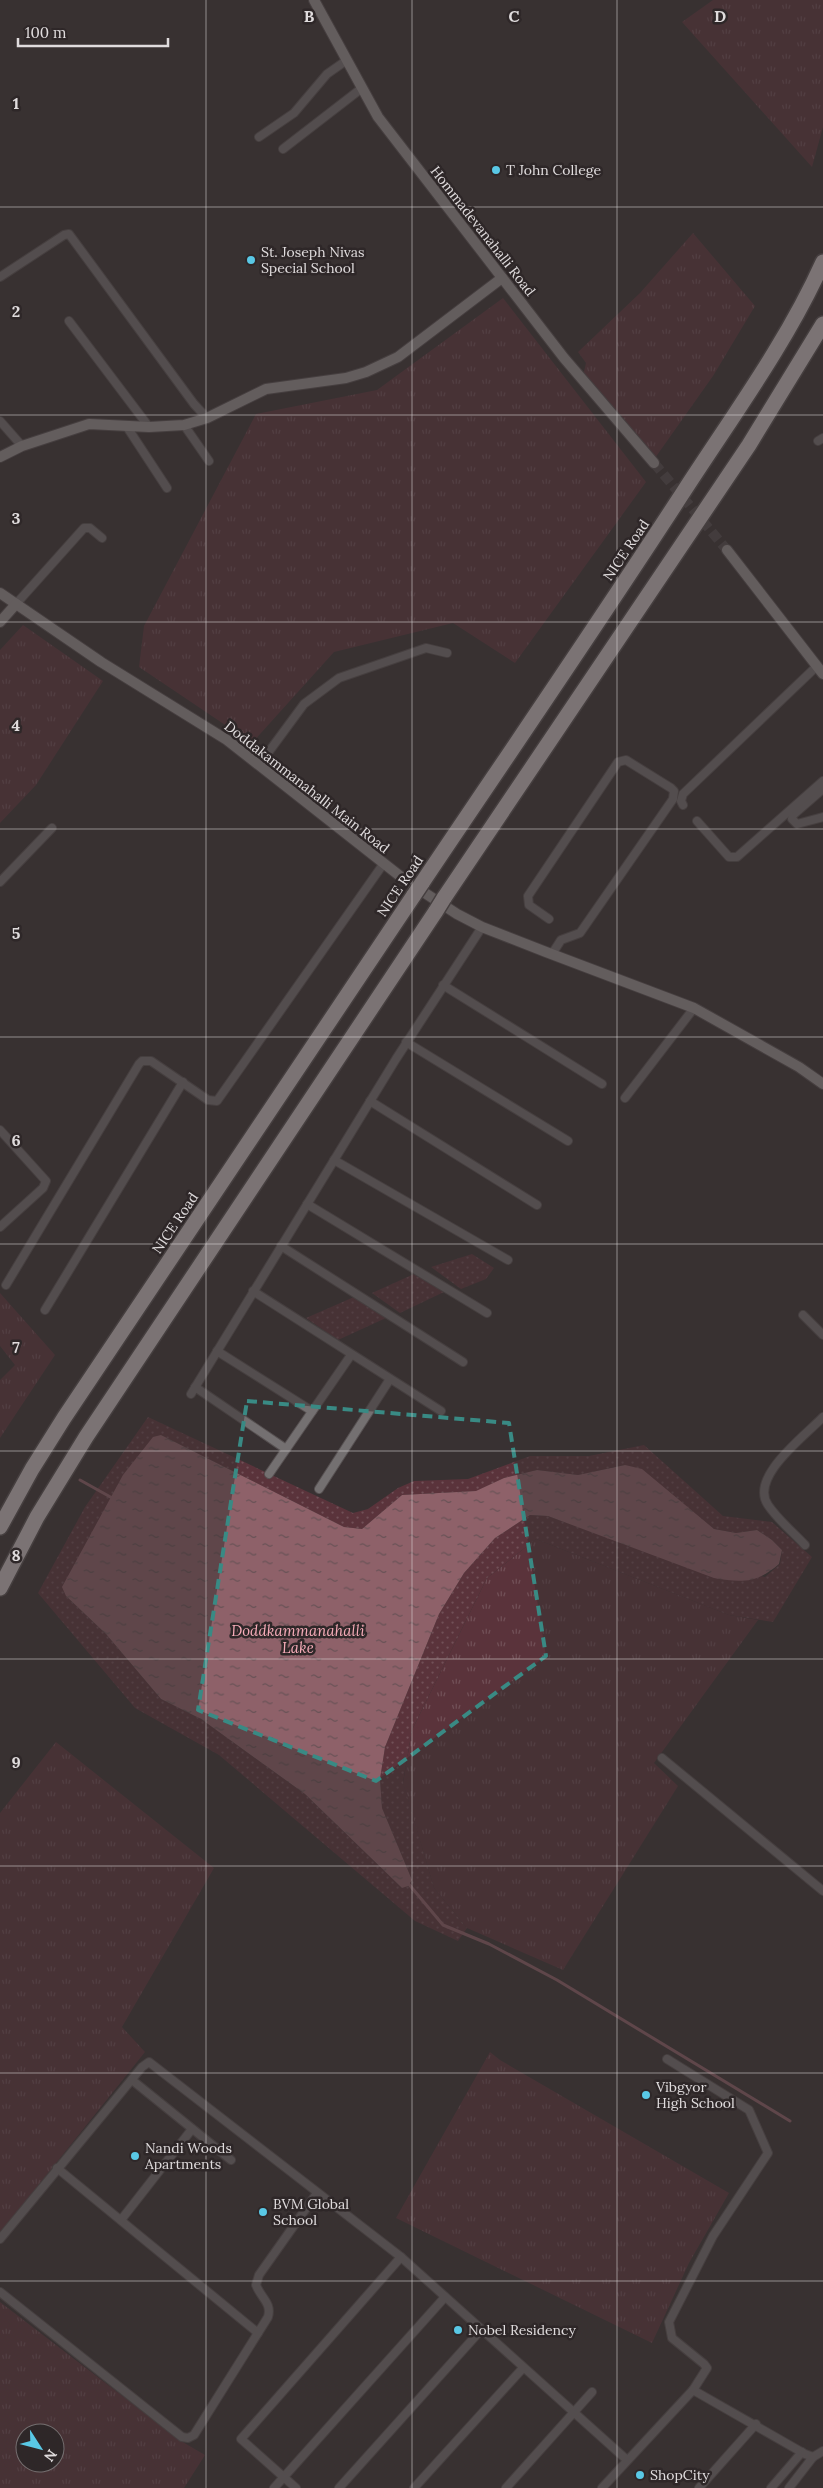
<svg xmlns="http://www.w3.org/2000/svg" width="823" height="2488" font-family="Lora,serif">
<defs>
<pattern id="grass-tufts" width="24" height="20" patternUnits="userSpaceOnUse" patternTransform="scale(1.25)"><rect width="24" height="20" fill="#5a333b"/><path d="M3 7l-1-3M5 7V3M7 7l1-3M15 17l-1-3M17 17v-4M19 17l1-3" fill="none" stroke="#715057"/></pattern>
<pattern id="park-dots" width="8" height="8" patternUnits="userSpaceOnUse" patternTransform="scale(1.25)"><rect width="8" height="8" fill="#5a333b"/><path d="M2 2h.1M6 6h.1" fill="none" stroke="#715057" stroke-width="1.8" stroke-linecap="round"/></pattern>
<pattern id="water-ripples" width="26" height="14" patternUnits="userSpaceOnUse" patternTransform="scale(1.25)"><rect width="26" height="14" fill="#8e6169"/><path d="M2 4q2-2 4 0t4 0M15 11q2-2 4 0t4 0" fill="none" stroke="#685256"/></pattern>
</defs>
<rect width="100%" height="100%" fill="#383132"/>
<g fill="url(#grass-tufts)" fill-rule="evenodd">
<polygon points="713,0 823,0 823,127 812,167 682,22"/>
<polygon points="693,233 755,306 713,376 655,458 583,376 586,363 578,352 640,293"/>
<polygon points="503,298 646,482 515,663 453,623 334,652 252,743 139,667 144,626 256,414 377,390"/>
<polygon points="23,625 103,681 36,785 0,823 0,650"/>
<polygon points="0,1293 55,1355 0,1438 0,1380 15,1365 0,1346"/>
<polygon points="536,1539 729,1615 758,1620 654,1763 678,1786 563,1970 467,1928 434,1888 403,1783 412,1730 487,1578"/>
<polygon points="56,1742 214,1868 122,2027 145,2052 0,2233 0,1813"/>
<polygon points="490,2052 500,2060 729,2193 689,2263 652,2343 396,2218"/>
<path d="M 0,2302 L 181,2441 L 205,2455 L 184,2488 L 0,2488 ZM 25,2433 L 55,2433 L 55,2463 L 25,2463 Z"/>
</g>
<g fill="url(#park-dots)" fill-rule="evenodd">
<polygon points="472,1254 494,1268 486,1279 461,1289 431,1267"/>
<polygon points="414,1274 444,1292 400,1313 372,1293"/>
<polygon points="354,1297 386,1318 338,1340 306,1318"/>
<path d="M 148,1417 L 353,1513 L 368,1509 L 398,1488 L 414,1481 L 468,1479 L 530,1456 L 589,1456 L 644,1445 L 723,1516 L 772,1522 L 812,1557 L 773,1622 L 729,1615 L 536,1539 L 487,1578 L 412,1730 L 403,1782 L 434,1888 L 467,1928 L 458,1941 L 415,1921 L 219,1755 L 135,1708 L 38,1593 L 85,1507 ZM 161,1435 L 344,1527 L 362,1529 L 402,1495 L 477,1491 L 504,1478 L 537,1470 L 578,1475 L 625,1465 L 714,1529 L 736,1533 L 757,1530 L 772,1540 L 782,1550 L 780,1564 L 765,1577 L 626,1544 L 548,1516 L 530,1515 L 495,1538 L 464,1573 L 439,1614 L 385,1747 L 380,1779 L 382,1808 L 412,1880 L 402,1888 L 305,1794 L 201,1719 L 161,1699 L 106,1634 L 66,1596 Z"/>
</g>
<path fill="url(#water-ripples)" d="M 161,1435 L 344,1527 L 362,1529 L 402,1495 L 476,1491 L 504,1478 L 537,1470 L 578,1475 L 625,1465 L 642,1469 L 714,1529 L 736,1533 L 757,1530 L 772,1540 L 782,1550 L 779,1564 C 757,1583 742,1583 714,1578 L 548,1516 L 530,1515 L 495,1538 L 464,1573 L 439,1614 L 385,1747 L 380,1779 L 382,1808 L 412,1880 L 408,1886 L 402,1888 L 305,1794 L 201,1719 L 161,1699 L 106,1634 L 66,1596 L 62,1587 L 123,1475 L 153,1437 Z"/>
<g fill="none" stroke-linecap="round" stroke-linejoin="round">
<g stroke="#8e6169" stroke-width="3">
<polyline points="80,1480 114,1499"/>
<polyline points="407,1882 443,1925 489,1944 557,1980 790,2121"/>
</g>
<polyline stroke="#514b4c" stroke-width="10" stroke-dasharray="10 5" stroke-linecap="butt" points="654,463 727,550"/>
<g stroke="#565051" stroke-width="10">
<g id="street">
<polyline points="259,137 294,113 327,74 347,60"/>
<polyline points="283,149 362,88"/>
<polyline points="0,277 64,235 69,234 194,404 207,418"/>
<polyline points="69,321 149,427"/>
<polyline points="0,421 22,446"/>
<polyline points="184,425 209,461"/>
<polyline points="127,427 167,488"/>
<polyline points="818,441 823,438"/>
<polyline points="16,604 84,528 90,528 102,538"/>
<polyline points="259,765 304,704 339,678 426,648 447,653"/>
<polyline points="823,789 793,815 792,819 797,824 823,817"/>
<polyline points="683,805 681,801 683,794 817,666"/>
<polyline points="697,821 729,857 737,857 823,781"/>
<polyline points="0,882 52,828"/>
<polyline points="549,919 529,905 528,896 618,762 626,760 671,788 674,791 673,799 580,933 561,940 552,954"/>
<polyline points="443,985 602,1084"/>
<polyline points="406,1042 568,1141"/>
<polyline points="625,1098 694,1008"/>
<polyline points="370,1101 537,1205"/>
<polyline points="0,1130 46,1181 43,1188 0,1227"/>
<polyline points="334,1160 508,1260"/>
<polyline points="307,1204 487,1313"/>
<polyline points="281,1246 463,1362"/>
<polyline points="6,1285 139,1064 142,1061 151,1061 208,1100 217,1101 384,863"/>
<polyline points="253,1291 441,1411"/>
<polyline points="45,1310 183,1082"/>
<polyline points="803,1315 823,1335"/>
<polyline points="217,1351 312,1411"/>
<polyline points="195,1387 286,1449"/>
<polyline points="191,1394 396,1059 482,927"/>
<polyline points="269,1474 351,1355"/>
<polyline points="319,1489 390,1379"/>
<path d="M 805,1545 C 793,1532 778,1520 768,1505 C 749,1477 805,1436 823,1417"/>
<polyline points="662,1758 823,1891"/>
<polyline points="667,2059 749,2110 768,2153 713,2236 669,2322 672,2338 704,2364 707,2368 693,2390"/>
<polyline points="132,2080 231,2160"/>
<polyline points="57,2168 258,2333"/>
<polyline points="121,2220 192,2129"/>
<polyline points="0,2239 142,2067 149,2062 401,2257 627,2460"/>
<path d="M 0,2292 L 182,2437 L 188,2438 L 194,2435 L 268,2317 C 272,2303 261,2298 256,2285 L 259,2275 L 317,2193"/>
<polyline points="274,2488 445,2297"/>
<polyline points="296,2488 241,2439 401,2257"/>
<polyline points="339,2488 481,2330"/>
<polyline points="414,2488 523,2368"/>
<polyline points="506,2488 592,2392"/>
<polyline points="602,2488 693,2390 805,2454 813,2457 823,2451"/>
<polyline points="699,2488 756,2424"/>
<polyline points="771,2488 802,2452"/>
<polyline points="789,2488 813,2457"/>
</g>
</g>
<g stroke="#565051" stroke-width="12">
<g id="secondary">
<polyline points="314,0 378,117 564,358 654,463"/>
<polyline points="0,457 22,446 89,424 149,427 184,425 207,418 266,389 346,378 366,372 398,357 502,278"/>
<polyline points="727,550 823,674"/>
<polyline points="0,593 101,662 227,740 405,880 457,914 482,927 546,952 694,1008 799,1067 823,1084"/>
<polyline points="0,622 16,604"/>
</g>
</g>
<g stroke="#565051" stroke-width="18">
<g id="highway">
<path d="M 422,883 C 510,752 600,621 686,488 C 734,414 787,342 823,262"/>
<polyline points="444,898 749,445 823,324"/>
<polyline points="0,1527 32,1469 64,1418 414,895"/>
<polyline points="0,1588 37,1517 86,1437 436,911"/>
</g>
</g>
<use href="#street" stroke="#747071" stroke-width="8"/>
<use href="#secondary" stroke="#989293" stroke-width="10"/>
<use href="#highway" stroke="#ccc4c5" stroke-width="15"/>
<g stroke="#565051" stroke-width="18" stroke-linecap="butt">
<g id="highway-bridge">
<polyline points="414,895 422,883"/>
<polyline points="436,911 444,898"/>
</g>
</g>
<use href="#highway-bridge" stroke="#ccc4c5" stroke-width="15"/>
</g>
<path d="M0 0H823V2488H0ZM 247,1401 L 509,1423 L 546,1656 L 376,1781 L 198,1710 Z" fill="#383132" fill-opacity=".55" fill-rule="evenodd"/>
<path fill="none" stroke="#398a84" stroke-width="4" stroke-dasharray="10 6" stroke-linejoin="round" d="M 247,1401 L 509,1423 L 546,1656 L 376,1781 L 198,1710 Z"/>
<path fill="none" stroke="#e0dcdd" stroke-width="1" stroke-opacity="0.55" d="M 206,0 L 206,2488M 412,0 L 412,2488M 617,0 L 617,2488M 0,207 L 823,207M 0,415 L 823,415M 0,622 L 823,622M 0,829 L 823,829M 0,1037 L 823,1037M 0,1244 L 823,1244M 0,1451 L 823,1451M 0,1659 L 823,1659M 0,1866 L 823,1866M 0,2073 L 823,2073M 0,2281 L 823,2281"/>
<g fill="#59c8e5" stroke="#2e2728" stroke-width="2">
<circle cx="496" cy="170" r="5"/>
<circle cx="251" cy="260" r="5"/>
<circle cx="646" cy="2095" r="5"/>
<circle cx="135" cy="2156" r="5"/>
<circle cx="263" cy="2212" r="5"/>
<circle cx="458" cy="2330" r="5"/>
<circle cx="640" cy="2475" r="5"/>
</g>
<g text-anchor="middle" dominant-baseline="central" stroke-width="5" stroke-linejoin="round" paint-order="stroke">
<g font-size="14" fill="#e0dcdd" stroke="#2e2728" text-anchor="start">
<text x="506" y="170">T John College</text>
<text x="261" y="252">St. Joseph Nivas<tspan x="261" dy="16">Special School</tspan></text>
<text x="656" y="2087">Vibgyor<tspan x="656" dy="16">High School</tspan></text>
<text x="145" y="2148">Nandi Woods<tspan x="145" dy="16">Apartments</tspan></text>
<text x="273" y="2204">BVM Global<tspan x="273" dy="16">School</tspan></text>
<text x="468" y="2330">Nobel Residency</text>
<text x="650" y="2475">ShopCity</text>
</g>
<g font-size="14" fill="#e0dcdd" stroke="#2e2728">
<text transform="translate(483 231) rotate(52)">Hommadevanahalli Road</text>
<text transform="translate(626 550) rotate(-56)">NICE Road</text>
<text transform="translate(307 787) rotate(38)">Doddakammanahalli Main Road</text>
<text transform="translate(400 886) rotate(-56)">NICE Road</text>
<text transform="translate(175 1223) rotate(-56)">NICE Road</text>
</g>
<g font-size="15" font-style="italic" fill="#f7acb9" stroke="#2e2728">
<text x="298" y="1630">Doddkammanahalli<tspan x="298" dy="17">Lake</tspan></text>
</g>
</g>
<g font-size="16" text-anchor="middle" font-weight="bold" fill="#e0dcdd" stroke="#2e2728" stroke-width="5" stroke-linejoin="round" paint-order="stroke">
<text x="309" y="22">B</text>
<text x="514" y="22">C</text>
<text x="720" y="22">D</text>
<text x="16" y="109">1</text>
<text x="16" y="317">2</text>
<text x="16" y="524">3</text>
<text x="16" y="731">4</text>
<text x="16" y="939">5</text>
<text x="16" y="1146">6</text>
<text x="16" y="1353">7</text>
<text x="16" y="1561">8</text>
<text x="16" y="1768">9</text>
</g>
<g transform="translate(40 2448) rotate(126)"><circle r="24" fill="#2e2728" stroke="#756f70"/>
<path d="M0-4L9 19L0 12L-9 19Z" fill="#59c8e5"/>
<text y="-8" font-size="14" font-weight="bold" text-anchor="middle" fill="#e0dcdd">N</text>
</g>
<path d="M18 38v8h150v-8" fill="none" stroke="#e0dcdd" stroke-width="2.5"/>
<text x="25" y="38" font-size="15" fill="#e0dcdd" stroke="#2e2728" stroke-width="4" paint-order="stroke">100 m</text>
</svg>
